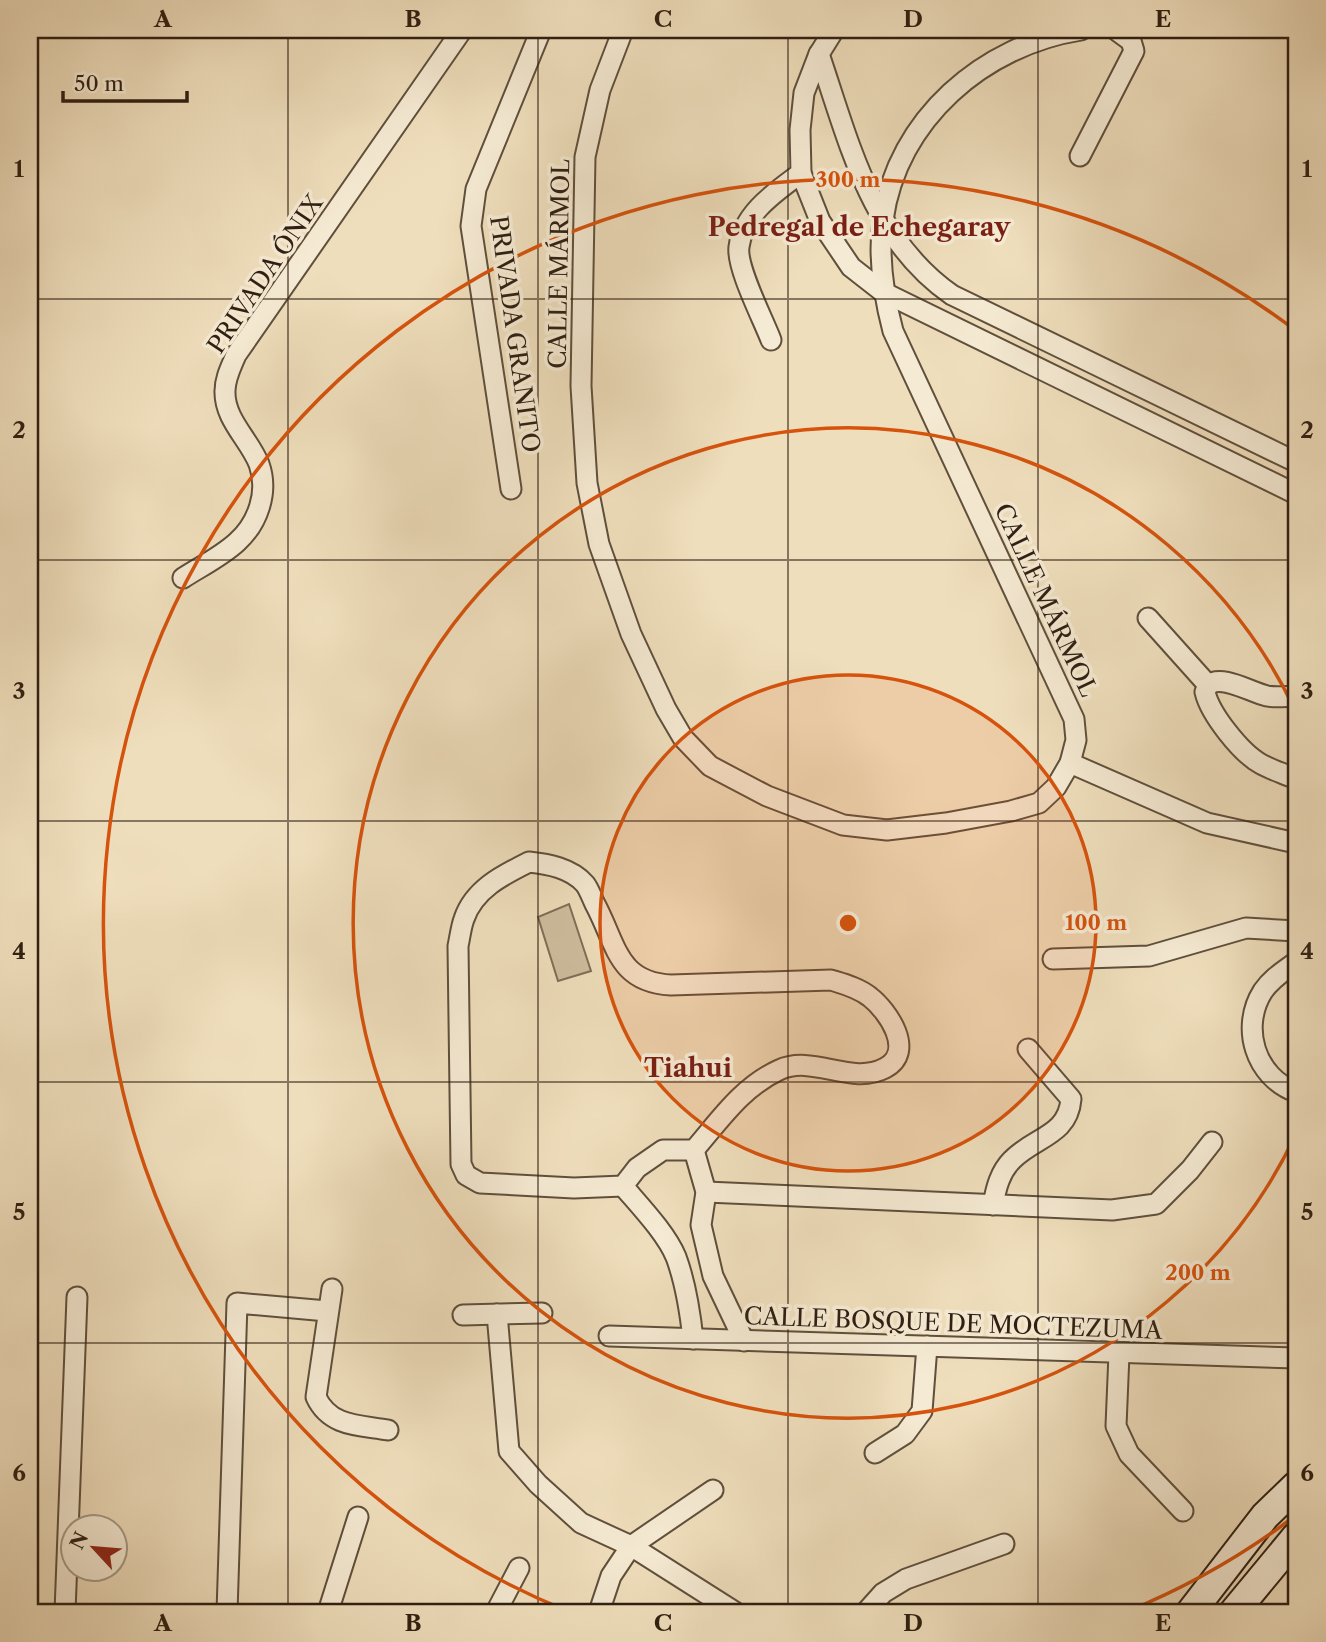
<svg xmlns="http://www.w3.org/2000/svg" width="1326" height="1642" font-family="'Libre Caslon Text',serif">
<rect width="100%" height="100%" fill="#efdebc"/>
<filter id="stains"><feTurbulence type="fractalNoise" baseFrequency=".00286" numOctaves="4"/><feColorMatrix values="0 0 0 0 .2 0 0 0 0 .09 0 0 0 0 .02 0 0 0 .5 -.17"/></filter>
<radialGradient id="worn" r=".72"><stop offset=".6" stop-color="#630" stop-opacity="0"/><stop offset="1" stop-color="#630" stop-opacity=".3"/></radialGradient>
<polygon fill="#cebe9f" stroke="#7e6e58" stroke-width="2" points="569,904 591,971 558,981 538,917"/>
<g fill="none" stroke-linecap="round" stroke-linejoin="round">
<g stroke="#5f4f3c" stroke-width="23">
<g id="street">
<path d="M 623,30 L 600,90 L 585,157 L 581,386 L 587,483 L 599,544 L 631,634 L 666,709 L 683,738 L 710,766 L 767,796 L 843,825 L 887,830 L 946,823 L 1011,811 L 1039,803 L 1056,787 L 1070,763 L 1076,740 L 1074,719 L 893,331 C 884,297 878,255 883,220 C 897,119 984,45 1081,30"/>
<polyline points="834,30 819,54 804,93 800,130 801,173 820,221 851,267 883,292 1296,494"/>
<path d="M 819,54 C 849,142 871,239 952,295 L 1296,462"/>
<polyline points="1080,156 1134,51 1131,41 1116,30"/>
<path d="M 771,340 C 763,319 736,267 739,247 C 743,213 777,191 801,173"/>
<polyline points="511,489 471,226 476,189 541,30"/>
<path d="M 183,578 C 200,567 222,556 237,542 C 258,523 269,492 259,464 C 249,439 224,419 225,391 C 225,378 231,367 236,355 L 462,30"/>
<polyline points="1148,618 1208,685"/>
<path d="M 1208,685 L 1205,692 C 1210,714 1241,753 1261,764 C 1272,770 1285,774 1296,779"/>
<path d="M 1208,685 C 1222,674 1250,692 1267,696 C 1277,698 1287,696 1296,696"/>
<polyline points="1070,763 1207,823 1296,843"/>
<path d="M 529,862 C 548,864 571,868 585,884 C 589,889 592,898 595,904 C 617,945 617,982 671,985 L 831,980 C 844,984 859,988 870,997 C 888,1011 916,1052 885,1068 C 851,1086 813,1054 779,1070 C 742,1087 720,1120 694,1150 L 663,1150 L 637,1168 L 623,1186 L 574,1188 L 480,1183 L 466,1175 L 461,1164 L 458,946 C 460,937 461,927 464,919 C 474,889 503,875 529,862 Z"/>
<polyline points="1053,959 1149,956 1246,928 1296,931"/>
<path d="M 1296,962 C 1284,971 1272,978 1263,991 C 1240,1027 1255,1077 1296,1092"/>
<polyline points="694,1150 706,1192 701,1225 713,1276 744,1341"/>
<path d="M 623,1186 C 640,1206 666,1233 676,1257 C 686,1284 690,1311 693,1339"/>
<polyline points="706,1192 1112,1210 1156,1204 1190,1170 1212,1142"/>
<path d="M 993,1205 C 996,1188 1000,1172 1012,1160 C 1034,1137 1068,1136 1071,1099 L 1028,1049"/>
<path d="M 332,1289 L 316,1397 C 330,1427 359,1425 388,1430"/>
<polyline points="497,1314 509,1451 538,1484 581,1523 631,1546 735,1612"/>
<polyline points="463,1315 542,1313"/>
<polyline points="609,1336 1296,1358"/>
<polyline points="1119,1354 1116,1426 1129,1454 1183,1511"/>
<polyline points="875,1453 905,1434 922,1411 927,1346"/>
<polyline points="65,1612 77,1297"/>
<polyline points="227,1612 237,1303 327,1311"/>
<polyline points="328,1612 358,1517"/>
<polyline points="496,1612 519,1568"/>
<polyline points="599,1612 611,1576 631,1546 713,1490"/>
<polyline points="866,1612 883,1593 906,1579 1004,1544"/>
</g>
</g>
<g stroke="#2f1f12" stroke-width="32">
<g id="secondary">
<polyline points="1191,1612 1265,1516 1296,1486"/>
<polyline points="1234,1612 1296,1537"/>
</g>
</g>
<use href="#street" stroke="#f5ead3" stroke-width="19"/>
<use href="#secondary" stroke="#f5ead3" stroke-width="28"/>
</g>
<path fill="none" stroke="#2f1f12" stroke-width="2" stroke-opacity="0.55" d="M 288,30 L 288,1612M 538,30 L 538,1612M 788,30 L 788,1612M 1038,30 L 1038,1612M 30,299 L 1296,299M 30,560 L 1296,560M 30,821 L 1296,821M 30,1082 L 1296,1082M 30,1343 L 1296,1343"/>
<circle cx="848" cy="923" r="248" fill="#d6530d" fill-opacity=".12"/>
<g fill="none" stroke="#d6530d" stroke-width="3.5">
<circle cx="848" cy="923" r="248"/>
<path d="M1295 1136A495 495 0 1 1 1295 710"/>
<path d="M1295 1516A743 743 0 0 1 1126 1612M570 1612A743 743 0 1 1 1295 330"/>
</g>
<g text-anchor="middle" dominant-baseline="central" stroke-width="7" stroke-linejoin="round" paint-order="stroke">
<g font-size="24" fill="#2f1f12" stroke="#f5ead3">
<text transform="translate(559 264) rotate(-89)">CALLE MÁRMOL</text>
<text transform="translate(265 274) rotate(-56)">PRIVADA ÓNIX</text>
<text transform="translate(515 334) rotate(82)">PRIVADA GRANITO</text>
<text transform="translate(1046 600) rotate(65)">CALLE MÁRMOL</text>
<text transform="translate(953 1323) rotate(2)">CALLE BOSQUE DE MOCTEZUMA</text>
</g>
<g font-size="26" font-weight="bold" fill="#7a1f14" stroke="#f5ead3">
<text x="859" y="227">Pedregal de Echegaray</text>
<text x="688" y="1068">Tiahui</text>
</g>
</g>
<circle cx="848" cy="923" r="10" fill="#d6530d" stroke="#f5ead3" stroke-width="3.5"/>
<g font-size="21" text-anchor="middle" font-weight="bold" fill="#d6530d" stroke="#f5ead3" stroke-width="7" stroke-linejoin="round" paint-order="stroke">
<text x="848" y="187">300 m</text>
<text x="1096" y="930">100 m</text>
<text x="1198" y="1280">200 m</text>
</g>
<rect width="1326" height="1642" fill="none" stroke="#efdebc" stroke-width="77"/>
<g transform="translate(94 1548) rotate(296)"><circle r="33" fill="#f5ead3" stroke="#a69986" stroke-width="2"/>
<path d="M0-5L12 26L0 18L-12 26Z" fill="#8f2418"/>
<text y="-10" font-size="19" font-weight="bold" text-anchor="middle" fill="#2f1f12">N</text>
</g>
<path d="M63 91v10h124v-10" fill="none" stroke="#2f1f12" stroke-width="3.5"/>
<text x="74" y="91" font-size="21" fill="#2f1f12" stroke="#f5ead3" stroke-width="5" paint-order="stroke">50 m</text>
<rect x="38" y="38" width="1250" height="1566" fill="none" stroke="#2f1f12" stroke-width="2.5"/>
<g font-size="23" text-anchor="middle" font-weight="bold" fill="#2f1f12">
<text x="163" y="27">A</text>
<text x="413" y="27">B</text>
<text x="663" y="27">C</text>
<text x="913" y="27">D</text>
<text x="1163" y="27">E</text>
<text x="19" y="177">1</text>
<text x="1307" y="177">1</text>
<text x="19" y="438">2</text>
<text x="1307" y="438">2</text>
<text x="19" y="699">3</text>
<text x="1307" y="699">3</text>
<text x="19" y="959">4</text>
<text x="1307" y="959">4</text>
<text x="19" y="1220">5</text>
<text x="1307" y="1220">5</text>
<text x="19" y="1481">6</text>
<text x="1307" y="1481">6</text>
<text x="163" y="1631">A</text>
<text x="413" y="1631">B</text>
<text x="663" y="1631">C</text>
<text x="913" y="1631">D</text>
<text x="1163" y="1631">E</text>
</g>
<rect width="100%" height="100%" filter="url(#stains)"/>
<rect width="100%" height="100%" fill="url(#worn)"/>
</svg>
